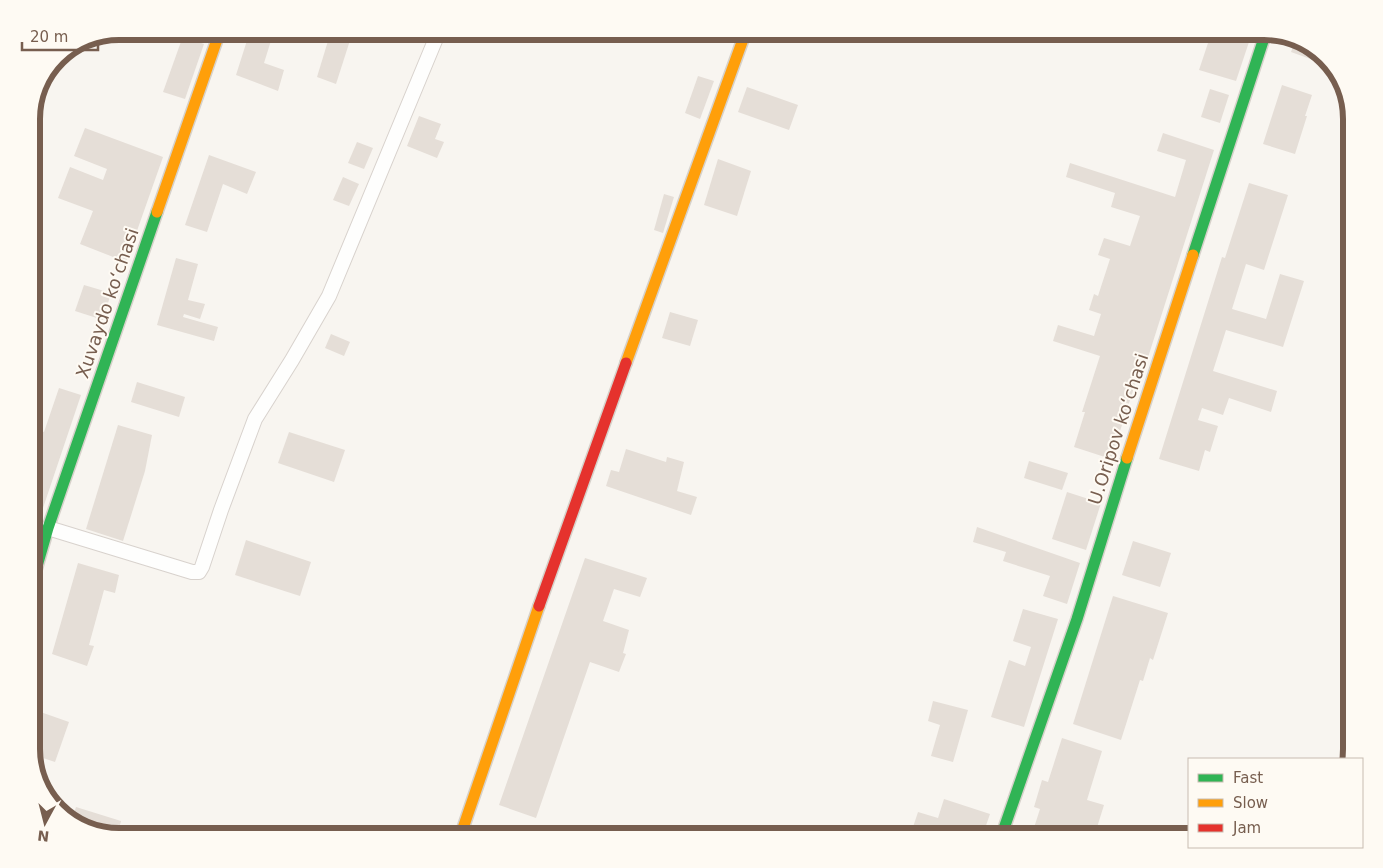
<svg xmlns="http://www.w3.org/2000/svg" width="1383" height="868" font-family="'DejaVu Sans',sans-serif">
<rect width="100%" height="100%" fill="#f8f5f0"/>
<g fill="#e5ded7">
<polygon points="250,31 274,31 264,63 284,70 278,91 236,75"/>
<polygon points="331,31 353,31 336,84 317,77"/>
<polygon points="1212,31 1216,31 1249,42 1236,81 1199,70"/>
<polygon points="183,36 204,44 185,99 163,92"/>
<polygon points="1295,41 1313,46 1319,53 1316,61 1291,52"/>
<polygon points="698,76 714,81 700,119 685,113"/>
<polygon points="1282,85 1312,95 1305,116 1307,116 1295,154 1263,144"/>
<polygon points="747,87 798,105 789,130 738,112"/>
<polygon points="1210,89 1229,95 1220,123 1201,117"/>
<polygon points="419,116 441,124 435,139 444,142 437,158 407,146"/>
<polygon points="85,128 163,157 126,262 80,244 93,211 58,198 70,167 103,180 107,169 74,156"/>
<polygon points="1163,133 1214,150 1144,370 1140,369 1111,459 1074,447 1085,412 1082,412 1100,356 1053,341 1058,325 1094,336 1101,314 1089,310 1094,294 1098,296 1110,259 1098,255 1104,238 1130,246 1140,216 1111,207 1115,193 1066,177 1070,163 1175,197 1186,160 1157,151"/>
<polygon points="357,142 373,148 364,169 348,163"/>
<polygon points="209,155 256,172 247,194 223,184 207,232 185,225"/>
<polygon points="718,159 751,171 737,216 704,205"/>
<polygon points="343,177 359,184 349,206 333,200"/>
<polygon points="1249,183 1288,195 1264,270 1246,264 1232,309 1266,319 1280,274 1304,281 1283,347 1226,330 1213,371 1277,391 1271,412 1229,398 1223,415 1202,408 1198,420 1218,426 1210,452 1205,450 1199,471 1159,459 1222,257 1225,258"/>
<polygon points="664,194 674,197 663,233 654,230"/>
<polygon points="176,258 198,264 188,300 205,304 200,319 184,314 183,317 218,327 214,341 157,325"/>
<polygon points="84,285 111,293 103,320 75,311"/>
<polygon points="670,312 698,320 690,346 662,338"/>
<polygon points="331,334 350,342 344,356 325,348"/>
<polygon points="137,382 185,397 179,417 131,402"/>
<polygon points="59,388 81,395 40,517 31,514 31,461 35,452 31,451 31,427 44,432"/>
<polygon points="118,425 152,435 145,471 123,541 86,529"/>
<polygon points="289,432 345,450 334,482 278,463"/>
<polygon points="626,449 666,462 667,457 684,462 677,491 697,497 691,515 606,486 611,470 619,472"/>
<polygon points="1029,461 1068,473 1062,490 1024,478"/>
<polygon points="1067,492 1101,503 1086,550 1052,539"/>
<polygon points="977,527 1080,563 1067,604 1043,596 1050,576 1003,561 1006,552 973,542"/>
<polygon points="246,540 311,562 300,596 235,575"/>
<polygon points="1133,541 1171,553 1160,587 1122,575"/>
<polygon points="585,558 647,578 640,597 614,589 603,621 629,630 623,653 626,654 619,672 590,662 536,818 499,805"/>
<polygon points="78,563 119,575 115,593 104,590 89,645 94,646 87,666 52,654"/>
<polygon points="1113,596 1168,613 1153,660 1150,658 1143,681 1140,680 1121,740 1073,724"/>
<polygon points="1023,609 1058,619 1024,727 991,717 1009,660 1025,666 1031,647 1013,641"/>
<polygon points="933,701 968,710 953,762 931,756 940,725 928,721"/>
<polygon points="32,709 69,722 55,762 31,754"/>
<polygon points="1062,738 1102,751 1087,800 1104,805 1094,837 1031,837 1040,809 1034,807 1042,780 1048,782"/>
<polygon points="944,799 990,814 982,837 922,837 911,833 918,812 938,818"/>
<polygon points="76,807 121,821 117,836 71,822"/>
</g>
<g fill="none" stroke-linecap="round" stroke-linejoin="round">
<g stroke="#d8d2cd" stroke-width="16">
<polyline id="lane" points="48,528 192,572 199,572 202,567 221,510 255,419 292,360 329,296 439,31"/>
</g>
<g stroke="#d6d1ca" stroke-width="14">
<g id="fast">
<polyline points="1193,255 1266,32"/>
<polyline points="31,587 48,528 157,212"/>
<polyline points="1001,837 1077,619 1127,458"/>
</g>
</g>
<g stroke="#d6d1ca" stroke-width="14">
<g id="slow">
<polyline points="157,212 220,31"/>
<polyline points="626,363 746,31"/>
<polyline points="1127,458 1193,255"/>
<polyline points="460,837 539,606"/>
</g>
</g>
<g stroke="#d6d1ca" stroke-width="14">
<polyline id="jam" points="539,606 626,363"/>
</g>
<use href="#lane" stroke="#fefefd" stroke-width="14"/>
<use href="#fast" stroke="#30b455" stroke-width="11"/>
<use href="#slow" stroke="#ff9f0a" stroke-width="11"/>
<use href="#jam" stroke="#e5322d" stroke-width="11"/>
</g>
<g text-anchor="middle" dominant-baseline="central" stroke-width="4" stroke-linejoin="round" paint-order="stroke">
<g font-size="18" fill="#775e4f" stroke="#fefaf3">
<text transform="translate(107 303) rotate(-71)">Xuvaydo koʻchasi</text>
<text transform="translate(1118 429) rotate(-72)">U.Oripov koʻchasi</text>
</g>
</g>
<path d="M0 0H1383V868H0ZM119 40H1264A79 79 0 0 1 1343 119V749A79 79 0 0 1 1264 828H119A79 79 0 0 1 40 749V119A79 79 0 0 1 119 40Z" fill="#fefaf3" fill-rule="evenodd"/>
<path fill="none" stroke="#775e4f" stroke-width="6" d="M119 40H1264A79 79 0 0 1 1343 119V749A79 79 0 0 1 1264 828H119A79 79 0 0 1 40 749V119A79 79 0 0 1 119 40Z"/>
<rect x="1188" y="758" width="175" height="90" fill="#fefaf3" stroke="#c8bcb1"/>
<rect x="1198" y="774" width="25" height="8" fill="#30b455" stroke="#c8bcb1"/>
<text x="1233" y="783" font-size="15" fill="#775e4f">Fast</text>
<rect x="1198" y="799" width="25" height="8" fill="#ff9f0a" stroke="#c8bcb1"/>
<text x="1233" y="808" font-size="15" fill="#775e4f">Slow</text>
<rect x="1198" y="824" width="25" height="8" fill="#e5322d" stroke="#c8bcb1"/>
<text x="1233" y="833" font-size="15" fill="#775e4f">Jam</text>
<g transform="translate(45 823) rotate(187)" stroke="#fefaf3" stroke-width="4" paint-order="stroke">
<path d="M0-4L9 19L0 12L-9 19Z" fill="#775e4f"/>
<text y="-8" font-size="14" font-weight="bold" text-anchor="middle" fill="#775e4f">N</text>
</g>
<path d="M22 42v8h76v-8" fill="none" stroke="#775e4f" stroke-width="2.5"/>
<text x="30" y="42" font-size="15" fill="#775e4f" stroke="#fefaf3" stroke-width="4" paint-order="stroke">20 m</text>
</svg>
